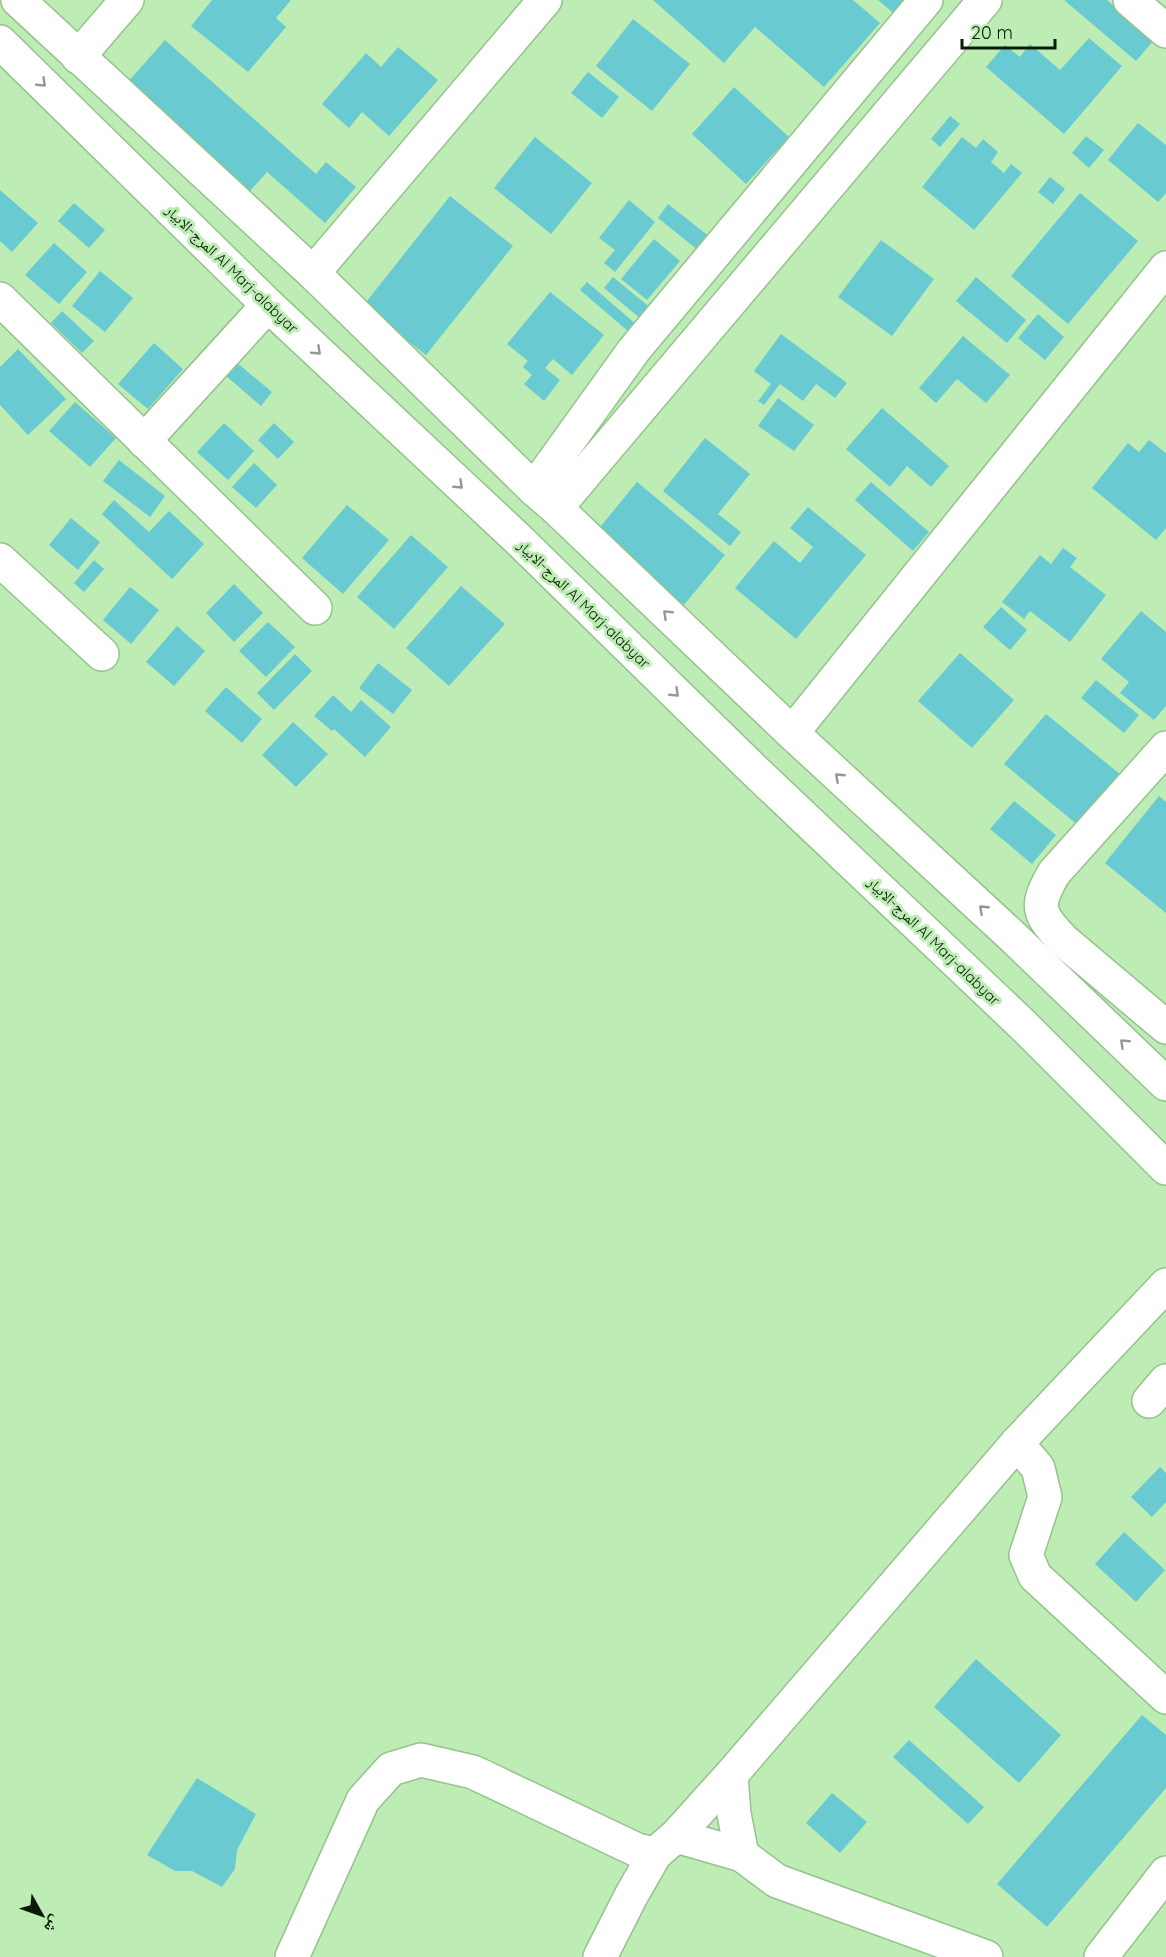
<svg xmlns="http://www.w3.org/2000/svg" width="1166" height="1957" font-family="Quicksand,'Noto Naskh Arabic',sans-serif">
<rect width="100%" height="100%" fill="#bdedb4"/>
<g fill="#69cbd1">
<polygon points="212,0 291,0 276,18 286,27 248,72 191,26"/>
<polygon points="653,0 853,0 880,23 824,87 755,27 724,63"/>
<polygon points="878,0 914,0 898,17"/>
<polygon points="1064,0 1107,0 1154,40 1136,61"/>
<polygon points="633,19 690,64 652,111 596,66"/>
<polygon points="1089,38 1122,66 1064,134 986,67 1005,45 1020,57 1030,44 1060,70"/>
<polygon points="165,40 316,174 326,162 356,187 325,223 267,172 249,192 127,83"/>
<polygon points="398,47 438,80 389,136 362,112 349,128 322,104 366,53 381,67"/>
<polygon points="588,72 619,97 602,118 571,93"/>
<polygon points="734,87 789,137 746,184 692,134"/>
<polygon points="950,116 960,124 940,147 931,139"/>
<polygon points="1138,123 1166,145 1166,193 1158,202 1108,160"/>
<polygon points="1086,136 1104,150 1089,168 1072,153"/>
<polygon points="535,137 592,183 551,234 494,188"/>
<polygon points="962,137 976,148 983,139 998,152 991,162 1004,173 1011,164 1022,173 974,230 922,187"/>
<polygon points="1050,177 1065,189 1053,204 1038,192"/>
<polygon points="0,190 38,223 12,252 0,241"/>
<polygon points="1080,193 1138,241 1068,324 1011,276"/>
<polygon points="450,196 513,246 426,355 363,306"/>
<polygon points="629,200 655,222 615,272 604,263 615,250 599,238"/>
<polygon points="74,203 105,230 89,248 58,221"/>
<polygon points="668,204 720,245 709,259 658,218"/>
<polygon points="654,239 680,261 647,300 621,279"/>
<polygon points="881,240 934,279 892,336 838,297"/>
<polygon points="54,243 87,272 59,304 25,275"/>
<polygon points="100,271 133,298 105,332 72,306"/>
<polygon points="613,277 652,309 642,320 604,288"/>
<polygon points="976,277 1026,320 1007,343 956,301"/>
<polygon points="587,282 637,325 630,333 580,290"/>
<polygon points="550,292 604,335 572,375 553,359 545,368 560,380 544,401 524,384 532,375 523,367 528,361 507,344"/>
<polygon points="62,311 94,341 82,353 51,323"/>
<polygon points="1038,314 1064,337 1045,360 1018,338"/>
<polygon points="781,334 847,383 835,398 816,384 803,401 780,384 764,405 758,401 771,384 754,371"/>
<polygon points="963,336 1010,375 986,403 957,379 936,403 919,388"/>
<polygon points="154,343 183,369 148,409 118,384"/>
<polygon points="18,349 66,399 28,435 0,405 0,367"/>
<polygon points="236,362 272,392 261,406 225,375"/>
<polygon points="778,398 814,425 794,451 758,426"/>
<polygon points="75,402 116,438 90,467 49,431"/>
<polygon points="882,408 949,466 931,487 907,466 890,487 846,449"/>
<polygon points="224,423 254,451 228,480 197,452"/>
<polygon points="274,423 294,442 278,459 258,440"/>
<polygon points="705,438 750,474 718,514 741,532 730,546 663,491"/>
<polygon points="1149,440 1166,453 1166,528 1156,540 1092,488 1128,443 1139,452"/>
<polygon points="119,460 165,496 150,517 103,481"/>
<polygon points="254,463 277,485 256,508 232,487"/>
<polygon points="637,482 725,555 684,605 596,532"/>
<polygon points="871,482 929,532 913,551 855,500"/>
<polygon points="114,500 149,532 169,511 204,544 172,579 102,514"/>
<polygon points="347,505 389,540 343,594 302,558"/>
<polygon points="808,507 866,555 796,639 735,588 774,541 800,563 813,547 790,528"/>
<polygon points="71,518 100,542 78,570 49,545"/>
<polygon points="411,535 448,567 394,629 357,597"/>
<polygon points="1063,548 1077,558 1070,567 1106,595 1070,642 1030,611 1024,619 1002,602 1040,555 1051,564"/>
<polygon points="94,560 104,569 84,592 74,583"/>
<polygon points="234,584 263,613 234,642 206,613"/>
<polygon points="461,586 505,624 449,686 406,648"/>
<polygon points="130,587 159,610 131,644 103,620"/>
<polygon points="1001,607 1027,630 1010,650 983,627"/>
<polygon points="1141,611 1166,632 1166,706 1154,720 1120,693 1129,682 1101,659"/>
<polygon points="268,622 295,647 266,677 239,651"/>
<polygon points="177,626 205,651 174,686 146,662"/>
<polygon points="960,653 1014,700 972,748 918,701"/>
<polygon points="295,654 312,671 274,710 257,693"/>
<polygon points="378,663 412,690 393,714 359,688"/>
<polygon points="1096,680 1139,715 1124,733 1081,698"/>
<polygon points="226,687 262,719 242,743 205,711"/>
<polygon points="333,695 351,712 361,700 391,727 365,757 334,729 332,731 314,716"/>
<polygon points="1046,714 1121,775 1079,826 1004,764"/>
<polygon points="293,722 328,754 296,787 262,755"/>
<polygon points="1159,796 1166,802 1166,913 1105,863"/>
<polygon points="1014,801 1056,835 1032,864 990,829"/>
<polygon points="1160,1467 1166,1473 1166,1502 1152,1517 1131,1497"/>
<polygon points="1124,1532 1165,1570 1136,1602 1095,1564"/>
<polygon points="976,1659 1061,1735 1019,1783 934,1707"/>
<polygon points="1142,1715 1166,1735 1166,1788 1047,1927 997,1884"/>
<polygon points="909,1740 984,1807 968,1824 893,1757"/>
<polygon points="197,1778 256,1814 237,1850 235,1869 222,1887 192,1871 175,1871 147,1855"/>
<polygon points="832,1793 867,1822 840,1853 806,1823"/>
</g>
<g fill="none" stroke-linecap="round" stroke-linejoin="round">
<g stroke="#94c38b" stroke-width="36">
<g id="minor">
<polyline points="1130,0 1166,31"/>
<polyline points="78,57 127,0"/>
<polyline points="313,273 545,0"/>
<polyline points="0,299 315,608"/>
<polyline points="144,441 268,305"/>
<polyline points="534,489 634,350 926,0"/>
<polyline points="556,508 985,0"/>
<polyline points="0,560 102,654"/>
<polyline points="792,733 1166,268"/>
<path d="M 1166,748 L 1054,873 C 1035,906 1037,913 1063,940 L 1166,1027"/>
<polyline points="1149,1401 1166,1381"/>
<polyline points="1017,1443 1038,1468 1045,1497 1026,1555 1035,1576 1166,1697"/>
<polyline points="731,1775 734,1814 742,1855"/>
<polyline points="676,1836 742,1855 777,1881 986,1957"/>
<polyline points="292,1957 363,1800 391,1769 421,1760 473,1772 637,1850 655,1854 676,1836 731,1775 1017,1443 1166,1285"/>
<polyline points="600,1957 631,1896 655,1854"/>
<polyline points="1101,1957 1166,1873"/>
</g>
</g>
<g stroke="#94c38b" stroke-width="36">
<g id="major">
<polyline points="18,0 313,273 534,489 556,508 792,733 1013,937 1166,1084"/>
<polyline points="0,42 268,305 519,540 755,771 1023,1025 1166,1168"/>
</g>
</g>
<use href="#minor" stroke="#fff" stroke-width="33"/>
<use href="#major" stroke="#fff" stroke-width="33"/>
</g>
<defs><path id="oneway-chevron" d="M-2-3.5L2.5 0L-2 3.5" fill="none" stroke-width="1.6" stroke-linecap="round" stroke-linejoin="round" transform="scale(1.5)"/></defs>
<g stroke="#90988f">
<use href="#oneway-chevron" transform="translate(42 83) rotate(44)"/>
<use href="#oneway-chevron" transform="translate(317 351) rotate(43)"/>
<use href="#oneway-chevron" transform="translate(459 485) rotate(43)"/>
<use href="#oneway-chevron" transform="translate(667 614) rotate(-136)"/>
<use href="#oneway-chevron" transform="translate(675 693) rotate(44)"/>
<use href="#oneway-chevron" transform="translate(839 777) rotate(-137)"/>
<use href="#oneway-chevron" transform="translate(983 909) rotate(-137)"/>
<use href="#oneway-chevron" transform="translate(1124 1043) rotate(-136)"/>
</g>
<g text-anchor="middle" dominant-baseline="central" stroke-width="6" stroke-linejoin="round" paint-order="stroke">
<g font-size="15" fill="#091b06" stroke="#bdedb4">
<text transform="translate(232 269) rotate(44)">المرج-الابيار Al Marj-alabyar</text>
<text transform="translate(584 604) rotate(44)">المرج-الابيار Al Marj-alabyar</text>
<text transform="translate(934 941) rotate(44)">المرج-الابيار Al Marj-alabyar</text>
</g>
</g>
<g transform="translate(42 1915) rotate(130)" stroke="#bdedb4" stroke-width="4.5" paint-order="stroke">
<path d="M0-4.5L10 22L0 15L-10 22Z" fill="#091b06"/>
<text y="-9" font-size="16" font-weight="bold" text-anchor="middle" fill="#091b06">ش</text>
</g>
<path d="M962 39v9h93v-9" fill="none" stroke="#091b06" stroke-width="3"/>
<text x="971" y="39" font-size="18" fill="#091b06" stroke="#bdedb4" stroke-width="4.5" paint-order="stroke">20 m</text>
</svg>
